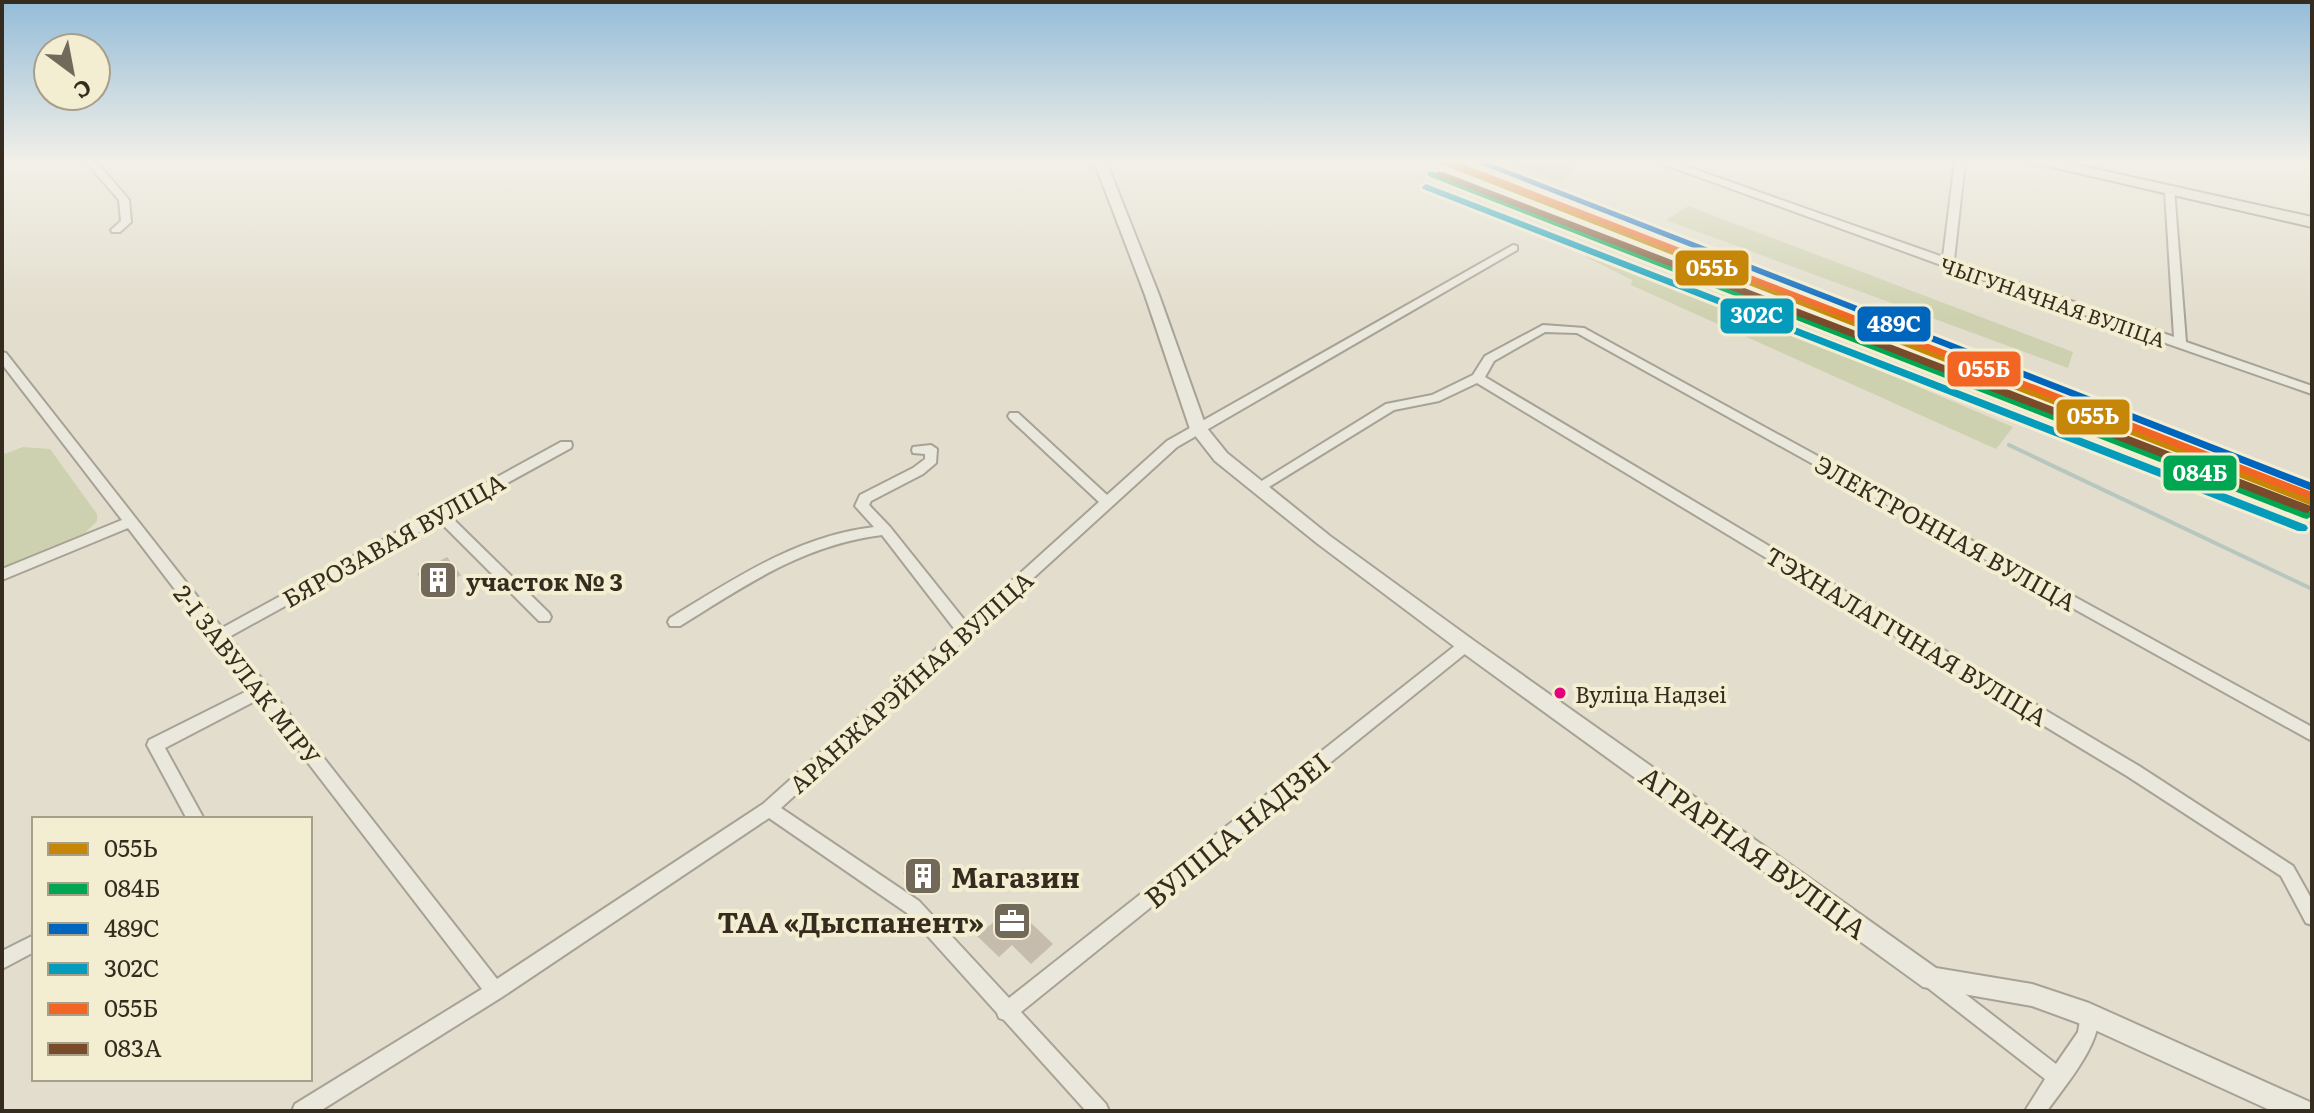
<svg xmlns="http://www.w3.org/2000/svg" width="2314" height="1113" font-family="Literata,serif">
<rect width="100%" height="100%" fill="#e2ddcc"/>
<g fill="#ced1af">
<polygon points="1505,161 1573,161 1576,163 1562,183"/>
<polygon points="1688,206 2073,352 2068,368 1666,220"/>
<polygon points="1595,250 2013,427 1996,449 1631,285 1632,280 1586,257"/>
<polygon points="23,447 50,449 97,514 97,521 85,533 2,568 2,455"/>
</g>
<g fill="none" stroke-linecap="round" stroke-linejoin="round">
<polyline stroke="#b7c7bf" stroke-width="4" points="2009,445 2312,589"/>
</g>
<g fill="#c5bcad">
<polygon points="447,557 461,575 434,591 417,574"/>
<polygon points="921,857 943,879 924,894 903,873"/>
<polygon points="1013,906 1053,944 1031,964 1012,945 999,957 977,936"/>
</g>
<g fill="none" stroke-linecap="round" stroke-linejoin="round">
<g stroke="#a7a295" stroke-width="4">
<g id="minor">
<polygon points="85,161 96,161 129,200 131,222 120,232 112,232 111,230 121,221 119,200"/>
<polygon points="1655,161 1671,161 1943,257 1955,161 1965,161 1954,260 2174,337 2165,191 2174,189 2186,342 2312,386 2312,394 1944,266"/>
<path d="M 1513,245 L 1517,246 L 1517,250 L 1177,447 L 781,808 L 919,901 L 1009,998 L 1461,641 L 1471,641 L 1473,645 L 1471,649 L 1021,1012 L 1106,1104 L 1109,1111 L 1086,1111 L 1004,1020 L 999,1018 L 997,1013 L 907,913 L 769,818 L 502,997 L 320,1111 L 292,1111 L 295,1104 L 482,989 L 259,699 L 165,748 L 204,819 L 187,819 L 147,745 L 149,740 L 251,689 L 128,528 L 2,580 L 2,569 L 122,520 L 2,364 L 2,352 L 6,353 L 222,628 L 561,442 L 571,442 L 572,445 L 571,448 L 449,515 L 549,613 L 551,617 L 549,621 L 539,621 L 439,521 L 229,637 L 497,979 L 763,804 L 956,631 L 882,535 C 803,545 746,585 680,626 L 670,626 L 668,622 L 670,618 C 734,579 797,536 874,527 L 855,506 L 860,495 L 913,468 L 925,459 L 925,454 L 913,453 L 912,450 L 913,447 L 931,445 L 937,449 L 936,463 L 923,474 L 871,501 L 869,505 L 890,527 L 966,622 L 1099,502 L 1010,419 L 1008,416 L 1010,413 L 1018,413 L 1107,495 L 1167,441 Z"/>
<polygon points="1543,325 1584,328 2312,727 2312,741 1577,333 1545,332 1494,361 1485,377 2139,766 2293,866 2312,900 2312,925 2306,923 2281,876 2127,776 1477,383 1439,401 1394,410 1264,490 1254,490 1252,487 1386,404 1432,395 1473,375 1485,356"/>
<polygon points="34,935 34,952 2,969 2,951"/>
<path d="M 1931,970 L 1938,973 L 2056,1064 L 2078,1032 L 2082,1009 L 2089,1006 L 2096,1009 C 2108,1037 2063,1088 2047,1111 L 2025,1111 L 2045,1079 L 1924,985 L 1922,979 L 1924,973 Z"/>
</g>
</g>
<g stroke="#a7a295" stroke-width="4">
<polygon id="tertiary" points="1094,161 1106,161 1159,295 1206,427 1227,453 1330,536 1473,640 1936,968 2032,984 2089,1003 2310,1102 2312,1111 2272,1111 2084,1025 2032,1006 1923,987 1459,650 1318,544 1215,461 1190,429 1145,295"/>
</g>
<g stroke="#8d877c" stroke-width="4">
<polygon id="primary" points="2026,161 2059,161 2312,217 2312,227"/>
</g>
<use href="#minor" fill="#eae8dd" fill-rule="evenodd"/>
<use href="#tertiary" fill="#eae8dd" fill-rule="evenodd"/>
<use href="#primary" fill="#e2decf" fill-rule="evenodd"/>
<g stroke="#f3edd2" stroke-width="6">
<polygon id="rail-1" points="1433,161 1446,161 2312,498 2312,506"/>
</g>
<g stroke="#f3edd2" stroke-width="6">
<polygon id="rail-2" points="1428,172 1434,172 2311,512 2312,516 2307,519 2303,518 1428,176"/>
</g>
<g stroke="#f3edd2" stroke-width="6">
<polygon id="rail-3" points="1472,161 1485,161 2312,483 2312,491"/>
</g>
<g stroke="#f3edd2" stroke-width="6">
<polygon id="rail-4" points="1426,184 2306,525 2308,528 2306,531 2298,531 1423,189 1422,187"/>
</g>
<g stroke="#f3edd2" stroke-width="6">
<polygon id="rail-5" points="1442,161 1455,161 2312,492 2312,500"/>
</g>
<g stroke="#f3edd2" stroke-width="6">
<polygon id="rail-6" points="1437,172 1443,172 2311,506 2312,510 2307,513 2303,512 1437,176"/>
</g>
<use href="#rail-1" fill="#c68708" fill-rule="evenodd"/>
<use href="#rail-2" fill="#00a651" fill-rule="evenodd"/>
<use href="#rail-3" fill="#0065bd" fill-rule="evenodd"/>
<use href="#rail-4" fill="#059cbc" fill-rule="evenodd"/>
<use href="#rail-5" fill="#f26522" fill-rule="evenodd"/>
<use href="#rail-6" fill="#7a4b2a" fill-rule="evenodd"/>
</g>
<linearGradient id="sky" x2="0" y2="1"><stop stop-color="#94bcd8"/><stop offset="0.51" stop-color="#f2f0e8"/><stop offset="1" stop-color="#f2f0e8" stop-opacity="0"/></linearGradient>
<rect width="2314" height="317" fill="url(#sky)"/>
<defs>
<g id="building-square" transform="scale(2)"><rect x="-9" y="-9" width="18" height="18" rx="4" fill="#72695b" stroke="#f3edd2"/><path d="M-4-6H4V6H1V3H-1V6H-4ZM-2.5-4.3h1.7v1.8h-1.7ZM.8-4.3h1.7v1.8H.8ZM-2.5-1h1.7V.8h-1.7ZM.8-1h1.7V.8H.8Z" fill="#fff"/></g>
<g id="office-square" transform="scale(2)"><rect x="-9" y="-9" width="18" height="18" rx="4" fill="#72695b" stroke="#f3edd2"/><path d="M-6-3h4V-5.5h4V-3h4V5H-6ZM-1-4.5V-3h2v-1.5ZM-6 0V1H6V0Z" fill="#fff"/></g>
</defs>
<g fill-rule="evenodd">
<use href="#building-square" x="438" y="580"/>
<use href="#building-square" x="923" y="876"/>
<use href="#office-square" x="1012" y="921"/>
</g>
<circle fill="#e5007d" stroke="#f3edd2" stroke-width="3" cx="1560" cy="693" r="7"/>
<g text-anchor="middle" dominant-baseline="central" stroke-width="8" stroke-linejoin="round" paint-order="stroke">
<g font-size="20" fill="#352b1e" stroke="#f3edd2">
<text transform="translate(2053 301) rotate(19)">ЧЫГУНАЧНАЯ ВУЛІЦА</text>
</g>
<g font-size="22" fill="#352b1e" stroke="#f3edd2" text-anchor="start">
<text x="1575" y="693">Вуліца Надзеі</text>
</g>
<g font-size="24" fill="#352b1e" stroke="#f3edd2">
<text transform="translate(1946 532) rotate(29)">ЭЛЕКТРОННАЯ ВУЛІЦА</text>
<text transform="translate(393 539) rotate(-29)">БЯРОЗАВАЯ ВУЛІЦА</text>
<text transform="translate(1907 635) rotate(31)">ТЭХНАЛАГІЧНАЯ ВУЛІЦА</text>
<text transform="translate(248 674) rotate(52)">2-І ЗАВУЛАК МІРУ</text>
<text transform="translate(910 681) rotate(-42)">АРАНЖАРЭЙНАЯ ВУЛІЦА</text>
</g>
<g font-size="24" font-weight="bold" fill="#352b1e" stroke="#f3edd2" text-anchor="start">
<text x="466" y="580">участок № 3</text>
</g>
<g font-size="28" fill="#352b1e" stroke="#f3edd2">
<text transform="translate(1236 829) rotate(-39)">ВУЛІЦА НАДЗЕІ</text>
<text transform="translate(1754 851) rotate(36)">АГРАРНАЯ ВУЛІЦА</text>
</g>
<g font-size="28" font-weight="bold" fill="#352b1e" stroke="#f3edd2" text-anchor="start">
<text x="951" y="876">Магазин</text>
<text x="984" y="921" text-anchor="end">ТАА «Дыспанент»</text>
</g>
</g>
<g stroke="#f3edd2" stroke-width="3">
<rect x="1674" y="249" width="76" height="38" rx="8" fill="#c68708"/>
<rect x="1719" y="297" width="76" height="38" rx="8" fill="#059cbc"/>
<rect x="1856" y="305" width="76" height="38" rx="8" fill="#0065bd"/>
<rect x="1946" y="350" width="76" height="38" rx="8" fill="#f26522"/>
<rect x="2055" y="398" width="76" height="38" rx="8" fill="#c68708"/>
<rect x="2162" y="454" width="76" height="38" rx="8" fill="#00a651"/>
</g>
<g font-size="22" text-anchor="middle" font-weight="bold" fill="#fff">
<text x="1712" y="276">055Ь</text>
<text x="1757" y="323">302С</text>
<text x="1894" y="332">489С</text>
<text x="1984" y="377">055Б</text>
<text x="2093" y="424">055Ь</text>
<text x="2200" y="481">084Б</text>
</g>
<rect width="2314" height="1113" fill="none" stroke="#352b1e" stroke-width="8"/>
<rect x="32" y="817" width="280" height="264" fill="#f3edd2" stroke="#a79f8a" stroke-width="2"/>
<rect x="48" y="843" width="40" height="12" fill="#c68708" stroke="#a79f8a" stroke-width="2"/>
<text x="104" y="857" font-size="24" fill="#352b1e">055Ь</text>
<rect x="48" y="883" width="40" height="12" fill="#00a651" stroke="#a79f8a" stroke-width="2"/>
<text x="104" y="897" font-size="24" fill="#352b1e">084Б</text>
<rect x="48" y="923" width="40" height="12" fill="#0065bd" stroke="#a79f8a" stroke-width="2"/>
<text x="104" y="937" font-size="24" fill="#352b1e">489С</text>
<rect x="48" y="963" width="40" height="12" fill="#059cbc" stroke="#a79f8a" stroke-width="2"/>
<text x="104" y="977" font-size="24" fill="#352b1e">302С</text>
<rect x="48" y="1003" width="40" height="12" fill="#f26522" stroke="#a79f8a" stroke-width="2"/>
<text x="104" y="1017" font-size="24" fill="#352b1e">055Б</text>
<rect x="48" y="1043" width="40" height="12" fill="#7a4b2a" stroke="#a79f8a" stroke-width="2"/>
<text x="104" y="1057" font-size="24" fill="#352b1e">083А</text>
<g transform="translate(72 72) rotate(148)"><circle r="38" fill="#f3edd2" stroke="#a79f8a" stroke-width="2"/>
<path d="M0-6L14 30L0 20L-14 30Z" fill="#72695b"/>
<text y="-12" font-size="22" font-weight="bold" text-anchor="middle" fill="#352b1e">С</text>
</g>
</svg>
